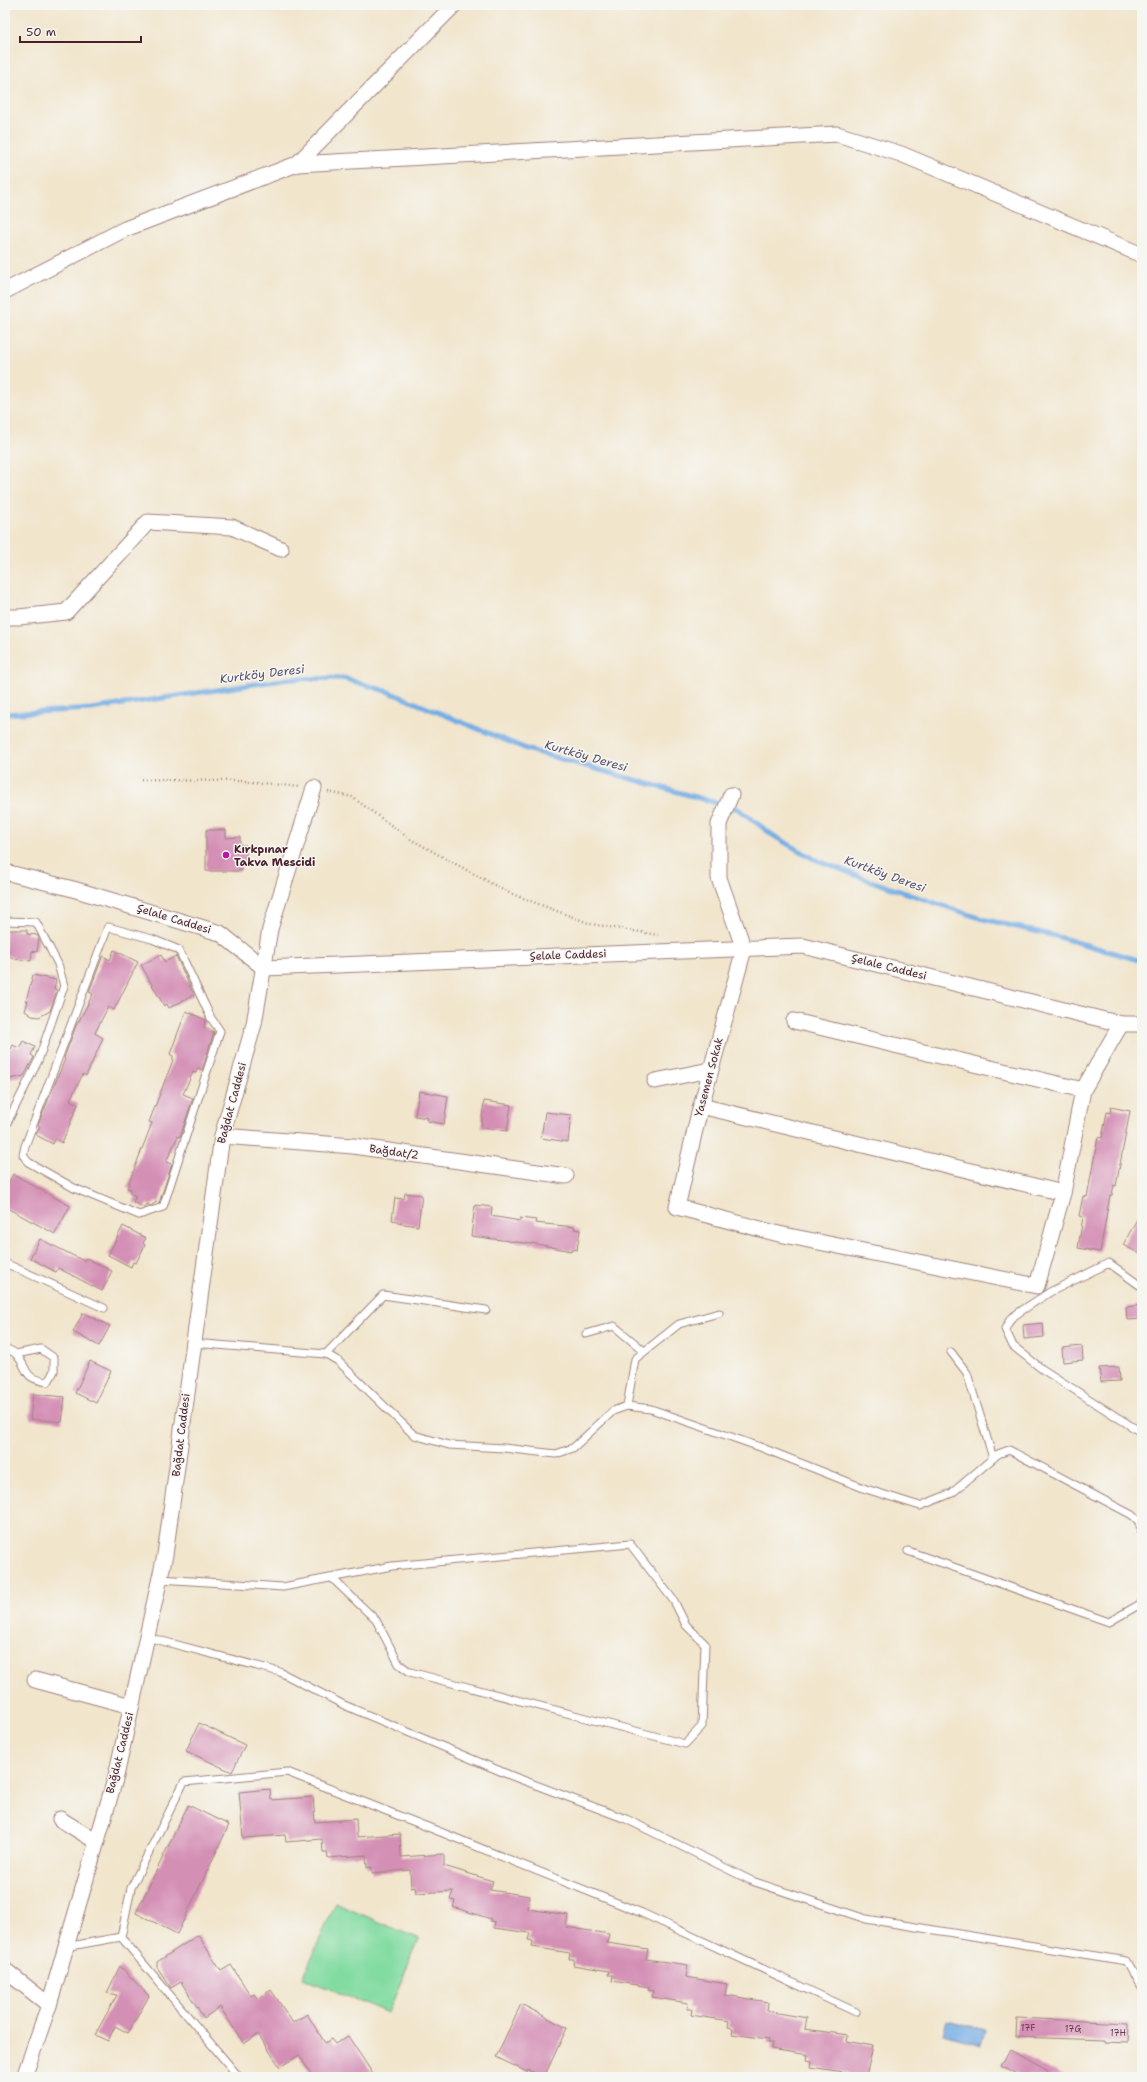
<svg xmlns="http://www.w3.org/2000/svg" width="1147" height="2082" font-family="'Shantell Sans',sans-serif">
<rect width="100%" height="100%" fill="#f6f6f2"/>
<filter id="ink" filterUnits="userSpaceOnUse"><feTurbulence type="fractalNoise" baseFrequency=".025" numOctaves="2"/><feDisplacementMap in="SourceGraphic" scale="8" xChannelSelector="R" yChannelSelector="G"/><feConvolveMatrix kernelMatrix="1 2 1 2 8 2 1 2 1" color-interpolation-filters="sRGB"/></filter>
<filter id="wash" filterUnits="userSpaceOnUse"><feTurbulence type="fractalNoise" baseFrequency=".012" numOctaves="4" result="noise"/><feDisplacementMap in="SourceGraphic" scale="16" xChannelSelector="R" yChannelSelector="G"/><feGaussianBlur stdDeviation="0.9" result="paint"/><feColorMatrix in="noise" values="0 0 0 0 0 0 0 0 0 0 0 0 0 0 0 0 0 1.4 0 .05"/><feComposite in="paint" operator="in"/></filter>
<g filter="url(#wash)">
<rect width="100%" height="100%" fill="#f1e5cc"/>
<polygon fill="#82dba1" stroke="#667d66" points="335,1903 419,1939 388,2013 303,1978"/>
<polygon fill="#76ade4" stroke="#606688" points="948,2020 985,2030 981,2045 944,2034"/>
<g fill="none" stroke-linecap="round" stroke-linejoin="round">
<polyline stroke="#76ade4" stroke-width="5" points="5,714 91,709 289,679 343,678 389,692 529,750 738,809 774,836 814,859 868,880 979,918 1055,936 1142,961"/>
</g>
<g id="blocks">
<g fill="#d48fb5">
<polygon points="206,830 226,830 226,838 240,837 240,845 246,845 246,865 241,865 241,871 206,871"/>
<polygon points="6,930 27,930 27,934 37,935 39,938 37,952 32,951 31,961 15,959 5,954"/>
<polygon points="114,950 138,962 114,1010 108,1007 95,1033 103,1038 86,1076 83,1074 70,1100 78,1104 62,1143 55,1139 53,1144 36,1135 40,1126 38,1125 65,1059 64,1058 77,1023 78,1023 93,994 89,992 100,963 103,956 110,960"/>
<polygon points="161,955 165,962 176,956 194,995 169,1008 167,1004 164,1006 141,965"/>
<polygon points="33,975 56,980 54,989 57,990 50,1011 39,1017 32,1016 25,1011 28,1001 26,1001"/>
<polygon points="186,1011 206,1020 204,1027 214,1032 202,1070 198,1068 196,1073 193,1072 183,1094 193,1098 180,1137 178,1136 166,1162 172,1164 159,1203 156,1202 151,1206 147,1204 145,1208 133,1202 136,1196 129,1193 131,1189 127,1188 152,1123 149,1122 173,1060 173,1056 170,1054"/>
<polygon points="23,1041 35,1047 31,1055 34,1057 33,1059 24,1076 5,1080 5,1045 11,1049 13,1045 19,1048"/>
<polygon points="419,1091 448,1096 444,1124 427,1121 428,1118 415,1116"/>
<polygon points="484,1101 511,1105 507,1131 481,1127"/>
<polygon points="1111,1107 1130,1111 1116,1186 1114,1185 1112,1195 1110,1195 1100,1252 1078,1248 1083,1217 1079,1216 1083,1196 1087,1197 1098,1137 1102,1138 1107,1112 1110,1113"/>
<polygon points="545,1112 571,1115 568,1142 541,1138"/>
<polygon points="13,1174 70,1206 55,1234 5,1207 5,1189"/>
<polygon points="405,1193 422,1195 418,1226 398,1223 398,1221 392,1220 395,1198 404,1199"/>
<polygon points="475,1205 492,1207 491,1216 520,1221 520,1218 536,1220 535,1223 575,1227 574,1229 580,1230 577,1250 571,1249 571,1251 532,1243 532,1244 471,1236"/>
<polygon points="1142,1210 1142,1255 1123,1245"/>
<polygon points="123,1226 146,1238 143,1243 145,1245 136,1263 133,1262 131,1267 108,1255"/>
<polygon points="40,1239 84,1261 86,1258 112,1271 102,1291 58,1268 56,1272 30,1258"/>
<polygon points="1142,1305 1142,1319 1127,1320 1126,1307"/>
<polygon points="83,1313 110,1326 99,1346 73,1332"/>
<polygon points="1043,1323 1044,1337 1024,1339 1023,1325"/>
<polygon points="1082,1346 1083,1360 1063,1362 1062,1348"/>
<polygon points="90,1361 111,1371 96,1403 75,1393"/>
<polygon points="1119,1367 1120,1381 1101,1382 1099,1368"/>
<polygon points="33,1394 65,1397 62,1422 30,1419"/>
<polygon points="199,1723 245,1745 232,1772 186,1751"/>
<polygon points="270,1789 271,1800 313,1797 315,1822 356,1819 357,1837 400,1834 401,1857 444,1854 444,1866 493,1881 490,1890 530,1896 528,1909 568,1915 566,1927 609,1934 607,1943 648,1949 646,1959 688,1965 686,1977 727,1984 725,1995 768,2002 767,2011 807,2018 805,2029 847,2035 846,2041 873,2046 866,2077 848,2077 849,2073 811,2067 812,2061 807,2060 808,2055 771,2049 772,2043 767,2043 768,2039 732,2034 733,2028 728,2027 729,2021 691,2015 692,2009 687,2009 688,2003 652,1997 653,1991 648,1990 649,1987 612,1981 613,1975 608,1975 609,1971 573,1965 574,1959 569,1959 570,1953 532,1947 533,1941 528,1940 530,1933 494,1928 495,1922 490,1921 491,1919 453,1907 455,1901 450,1900 453,1891 416,1893 415,1887 411,1888 410,1870 372,1873 372,1867 367,1868 366,1855 328,1858 327,1852 323,1852 322,1839 286,1842 285,1835 243,1838 239,1792"/>
<polygon points="188,1805 229,1825 177,1934 136,1913"/>
<polygon points="198,1935 221,1971 231,1965 251,1996 254,1994 258,1999 271,1990 293,2023 307,2014 325,2043 331,2039 335,2044 348,2036 375,2077 313,2077 299,2055 280,2067 258,2034 244,2044 220,2007 204,2018 181,1982 171,1988 157,1967 157,1962"/>
<polygon points="120,1966 149,1996 128,2033 115,2026 108,2041 95,2035 117,1995 107,1993"/>
<polygon points="521,2004 567,2028 544,2077 528,2070 527,2072 496,2057"/>
<polygon points="1017,2018 1129,2023 1128,2043 1106,2042 1106,2040 1016,2037"/>
<polygon points="1010,2049 1063,2077 1021,2077 1001,2066"/>
</g>
</g>
</g>
<g filter="url(#ink)">
<use href="#blocks" fill-opacity="0" stroke="#9e827c" stroke-width="1"/>
<g fill="none" stroke-linecap="round" stroke-linejoin="round">
<g stroke="#9e827c" stroke-width="9">
<g id="lane">
<polyline points="5,921 36,922 58,964 64,986 38,1061 5,1127"/>
<polygon points="108,927 152,939 179,950 211,1018 220,1031 163,1207 139,1215 74,1188 28,1162 23,1155 25,1146"/>
<polyline points="5,1263 104,1308"/>
<polyline points="1142,1287 1109,1263 1050,1292 1024,1309 1011,1318 1005,1329 1013,1346 1042,1369 1142,1433"/>
<polyline points="586,1334 614,1326 644,1351"/>
<polyline points="193,1343 326,1354 338,1361 414,1435 449,1445 504,1448 556,1454 573,1448 613,1411 627,1406 651,1409 760,1447 866,1489 920,1506 952,1493 998,1454 1009,1450 1132,1515 1139,1523 1142,1532"/>
<path d="M 5,1348 C 8,1350 13,1351 16,1354 C 30,1370 21,1378 48,1382 L 54,1371 L 54,1358 L 41,1349 L 16,1354"/>
<polyline points="951,1352 967,1373 993,1458"/>
<polyline points="326,1354 383,1295 486,1310"/>
<polyline points="627,1406 635,1359 679,1324 719,1313"/>
<polyline points="908,1551 1109,1622 1142,1603"/>
<polyline points="160,1579 283,1587 392,1566 630,1544 674,1601 686,1625 705,1644 702,1726 685,1744 410,1672 399,1664 376,1620 333,1579"/>
<polyline points="147,1637 280,1672 344,1705 512,1776 626,1819 752,1881 866,1919 1127,1961 1142,1988"/>
<polyline points="121,1937 239,2077"/>
<polyline points="65,1947 121,1937 131,1888 184,1782 287,1772 443,1833 642,1913 856,2012"/>
</g>
</g>
<g stroke="#9e827c" stroke-width="17">
<g id="street">
<polyline points="297,164 837,134 901,154 1142,255"/>
<polyline points="5,291 125,229 297,164 454,5"/>
<polyline points="5,617 19,617 66,612 148,522 232,527 281,549"/>
<polyline points="731,795 719,824 719,878 744,949 698,1117 677,1207 779,1234 1037,1286 1063,1193 1083,1090 1121,1024"/>
<polyline points="5,872 73,889 220,933 264,968 803,946 1121,1024 1142,1024"/>
<polyline points="794,1021 1083,1090"/>
<polyline points="655,1081 710,1070"/>
<polyline points="701,1106 1063,1193"/>
<polyline points="222,1136 353,1146 566,1176"/>
<polyline points="35,1680 131,1706"/>
<polyline points="60,1819 97,1842"/>
<polyline points="5,1970 49,2005"/>
<polyline points="24,2077 49,2005 116,1776 165,1555 222,1136 254,1024 270,929 314,788"/>
</g>
</g>
<g stroke="#9e827c" stroke-width="2.5" stroke-dasharray="1 3" stroke-linecap="butt">
<polyline points="141,780 244,781 299,787"/>
<polyline points="328,792 352,797 410,839 507,892 591,924 658,935"/>
</g>
<use href="#lane" stroke="#fff" stroke-width="7"/>
<use href="#street" stroke="#fff" stroke-width="15"/>
</g>
</g>
<circle fill="#b5179e" stroke="#f6f6f2" stroke-width="1.5" cx="226" cy="855" r="4"/>
<g text-anchor="middle" dominant-baseline="central" stroke-width="3" stroke-linejoin="round" paint-order="stroke">
<g font-size="9" fill="#6c3b4e">
<text x="1028" y="2028">17F</text>
<text x="1073" y="2029">17G</text>
<text x="1118" y="2033">17H</text>
</g>
<g font-size="11" font-weight="bold" fill="#4a1f2b" stroke="#f6f6f2" text-anchor="start">
<text x="234" y="849">Kırkpınar<tspan x="234" dy="13">Takva Mescidi</tspan></text>
</g>
<g font-size="11" fill="#4a1f2b" stroke="#f6f6f2">
<text transform="translate(174 919) rotate(17)">Şelale Caddesi</text>
<text transform="translate(568 955) rotate(-2)">Şelale Caddesi</text>
<text transform="translate(889 967) rotate(14)">Şelale Caddesi</text>
<text transform="translate(709 1077) rotate(-75)">Yasemen Sokak</text>
<text transform="translate(232 1103) rotate(-75)">Bağdat Caddesi</text>
<text transform="translate(394 1152) rotate(8)">Bağdat/2</text>
<text transform="translate(181 1435) rotate(-83)">Bağdat Caddesi</text>
<text transform="translate(120 1753) rotate(-76)">Bağdat Caddesi</text>
</g>
<g font-size="12" font-style="italic" fill="#59516c" stroke="#f6f6f2">
<text transform="translate(262 674) rotate(-7)">Kurtköy Deresi</text>
<text transform="translate(586 756) rotate(16)">Kurtköy Deresi</text>
<text transform="translate(885 874) rotate(20)">Kurtköy Deresi</text>
</g>
</g>
<rect width="1147" height="2082" fill="none" stroke="#f6f6f2" stroke-width="20"/>
<path d="M20 36v6h121v-6" fill="none" stroke="#4a1f2b" stroke-width="2"/>
<text x="26" y="36" font-size="12" fill="#4a1f2b" stroke="#f6f6f2" stroke-width="3" paint-order="stroke">50 m</text>
</svg>
